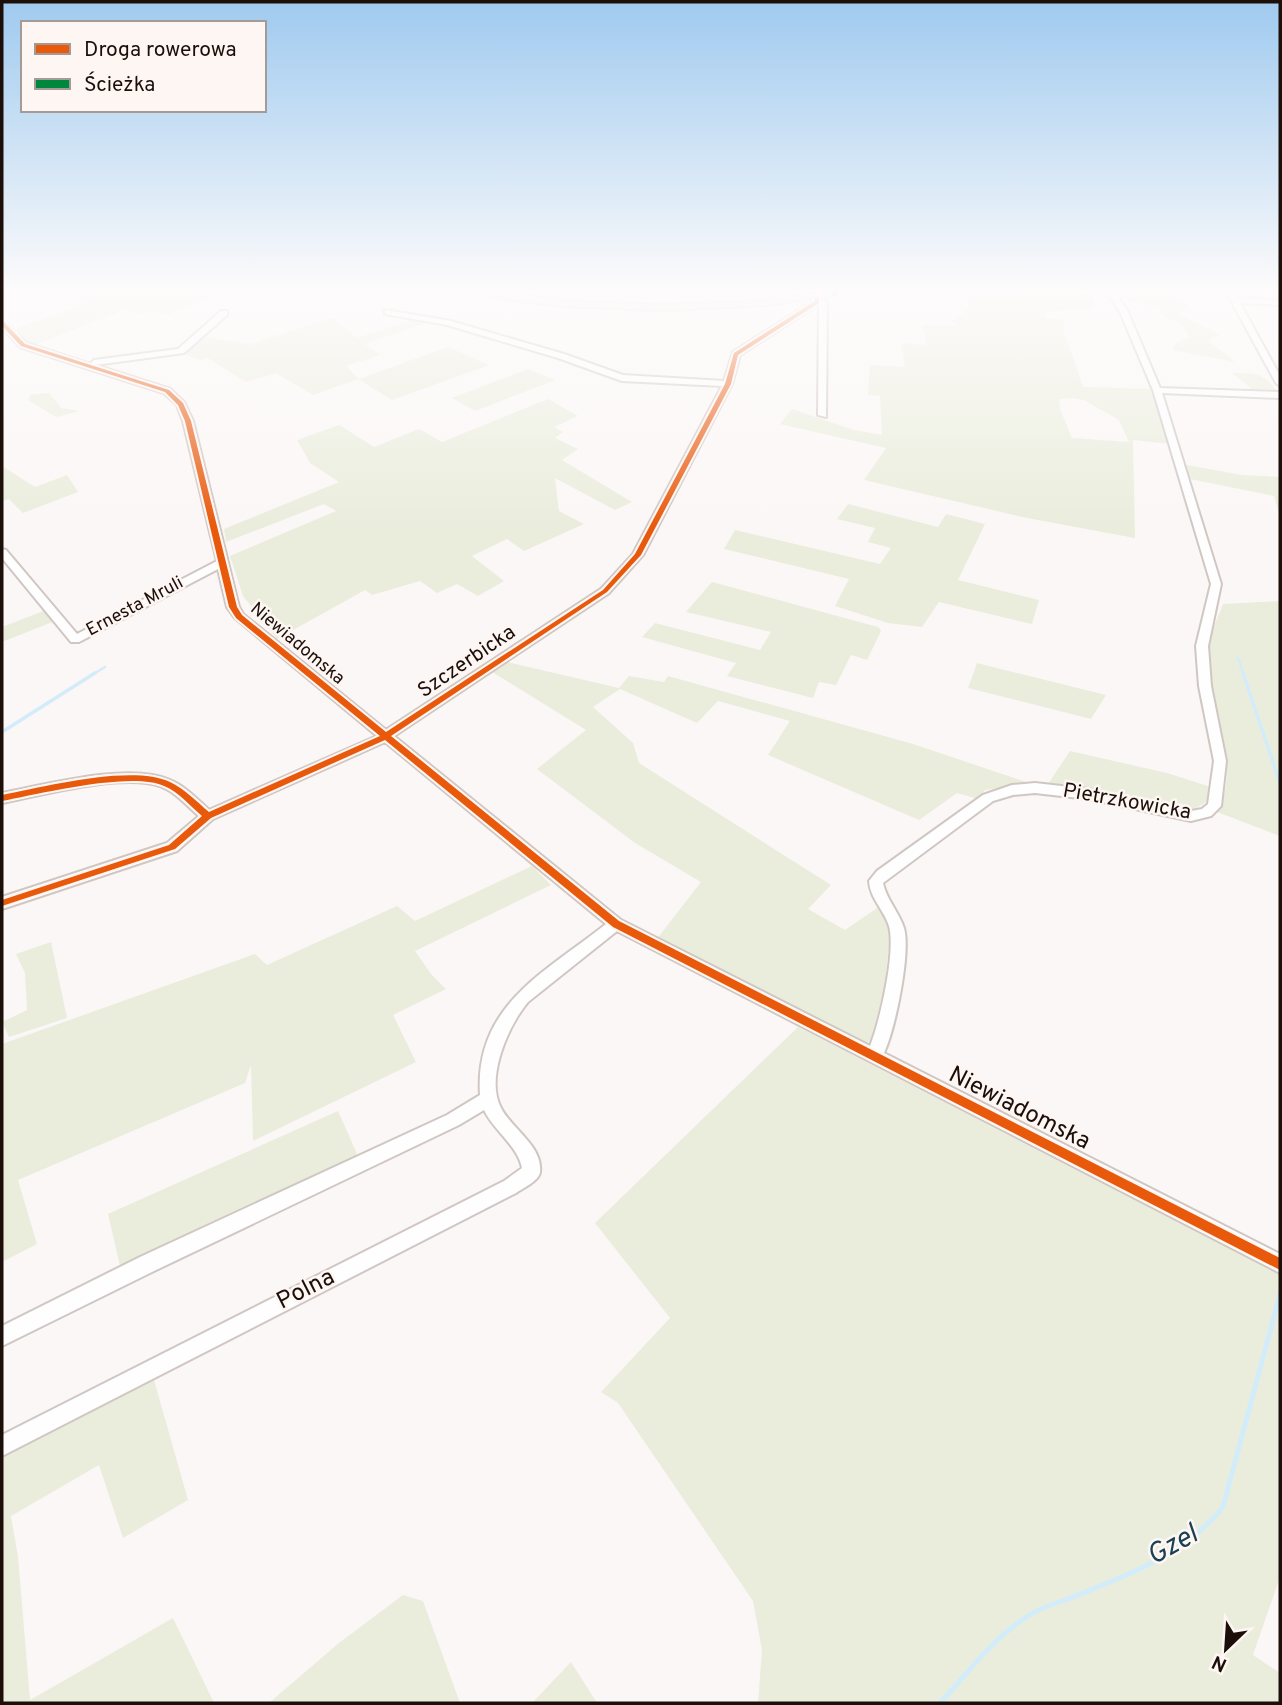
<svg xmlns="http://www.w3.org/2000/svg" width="1282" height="1705" font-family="Overpass,sans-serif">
<rect width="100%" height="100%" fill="#fbf7f6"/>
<g fill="#eaeddc" fill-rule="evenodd">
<polygon points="77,288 212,288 223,292 167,315 153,310 140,315 127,309 32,346 24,342 16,329 88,302 65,293"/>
<path d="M 966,288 L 1060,288 L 1094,296 L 1095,308 L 1047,312 L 1044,317 L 1064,320 L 1064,332 L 1083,387 L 1150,389 C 1159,401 1163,428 1170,444 L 1133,440 L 1135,538 L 1027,518 L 864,480 L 886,448 L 780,424 L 792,409 L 854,430 L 882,435 L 880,396 L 868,395 L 870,365 L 905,367 L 901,343 L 927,345 L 922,325 L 957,325 L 952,321 L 969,308 ZM 1073,398 L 1084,400 L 1119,420 L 1129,442 L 1072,438 L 1060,409 L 1059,399 Z"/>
<path d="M 1111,288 L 1167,288 L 1178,292 L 1168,294 L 1188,304 L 1181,313 C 1194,325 1208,326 1221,337 L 1214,336 L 1208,341 L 1235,362 L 1173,350 L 1175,343 L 1189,338 C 1186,322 1170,321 1159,312 L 1160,308 L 1129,301 Z"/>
<polygon points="1230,288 1280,288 1280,301 1238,298"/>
<polygon points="332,318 357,338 418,318 431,321 365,344 380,355 346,366 359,379 448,347 489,365 392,400 358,379 313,395 276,373 246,382 208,358 200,360 183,353 202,337 251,344"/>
<polygon points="528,369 555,380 475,411 452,398"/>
<path d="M 1232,373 C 1250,373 1266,372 1275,390 L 1272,393 L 1257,393 Z"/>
<polygon points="49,393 61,408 80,411 56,417 28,400 30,395"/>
<polygon points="548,399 578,416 554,427 563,432 555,438 578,449 562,460 632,502 615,510 555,478 559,511 584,524 524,551 507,539 472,556 504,581 478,596 457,584 437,593 420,581 372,595 365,590 277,639 243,596 230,556 336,511 324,504 226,542 224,529 339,482 310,463 297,440 339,425 374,447 419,429 442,442"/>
<polygon points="1181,464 1242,475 1280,477 1280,517 1274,496 1185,478"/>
<polygon points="2,466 35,487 67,475 78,492 23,513 9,499 2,501"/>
<polygon points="848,504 938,527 946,514 985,524 958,580 1039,600 1032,624 939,602 922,627 888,623 835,606 849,579 724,549 735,530 880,564 891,548 868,542 875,528 837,519"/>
<polygon points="712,582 878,627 881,631 867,660 851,655 836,685 819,682 813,698 727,676 736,663 642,637 655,623 760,650 771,632 686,612"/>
<path d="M 1280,601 L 1280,836 L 1217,812 C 1245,763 1203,703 1207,651 C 1208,636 1218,619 1223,604 Z"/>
<polygon points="46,610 55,621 2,642 2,627"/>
<polygon points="507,662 619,688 629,676 664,682 668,676 913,744 1032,784 985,790 978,799 957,793 919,820 768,755 790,721 718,701 697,723 620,689 593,707 633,743 639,763 831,885 808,909 845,930 880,906 890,923 890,937 881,1016 875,1040 866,1043 656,940 701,882 635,843 537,769 586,730 492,672"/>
<polygon points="977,663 1106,695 1091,719 968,688"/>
<path d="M 1070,751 L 1167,773 L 1211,787 C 1209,803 1202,807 1187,810 L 1048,784 Z"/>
<polygon points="532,866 551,885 415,951 431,974 446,989 393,1015 416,1062 253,1141 251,1065 245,1083 18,1180 37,1244 2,1262 2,1044 255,954 267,965 397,906 415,921"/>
<polygon points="51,942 67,1018 9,1037 2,1022 27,1010 25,973 16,954"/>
<polygon points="798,1027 1280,1275 1280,1577 1253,1655 1280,1673 1280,1703 758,1703 762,1650 753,1601 618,1403 601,1392 670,1318 595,1223"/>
<polygon points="338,1111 358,1156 120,1266 108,1214"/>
<polygon points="154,1380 188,1500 123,1538 99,1465 11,1516 18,1557 30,1700 173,1618 214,1703 2,1703 2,1454"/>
<polygon points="403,1595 423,1601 460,1703 269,1703 339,1643"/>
<polygon points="571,1662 597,1703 532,1703"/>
</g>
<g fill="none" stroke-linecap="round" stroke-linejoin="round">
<g stroke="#d2ecfa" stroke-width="2.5">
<polyline points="1238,658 1244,675"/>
<polyline points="92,675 105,667"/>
</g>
<g stroke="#d2ecfa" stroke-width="3.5">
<polyline points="1243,673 1280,783"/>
<polyline points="2,732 95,673"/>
</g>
<path stroke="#d2ecfa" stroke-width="5" d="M 940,1703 C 968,1673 993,1638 1028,1616 C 1041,1607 1058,1603 1073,1597 C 1126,1576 1186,1554 1223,1507 L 1280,1294"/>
<g stroke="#d0c7c3" stroke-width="4">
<g id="minor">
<path d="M 1105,288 L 1113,288 L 1128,312 L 1160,388 L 1280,392 L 1280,398 L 1162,393 L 1221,584 L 1208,646 L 1211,686 L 1226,761 L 1221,806 L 1211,816 L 1191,821 L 1088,799 L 1035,793 L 1013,795 L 993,801 L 883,883 C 886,899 899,912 904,928 C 911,953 895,1029 884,1053 L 1280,1254 L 1280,1273 L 617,931 L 528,1002 C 508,1026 485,1078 501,1108 C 511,1128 543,1146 540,1172 C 539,1181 523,1188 516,1193 L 2,1456 L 2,1435 L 504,1181 L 522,1168 C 518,1146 494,1131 484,1110 L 459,1125 L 154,1271 L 2,1346 L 2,1326 L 140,1257 L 447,1115 L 480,1095 C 474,1005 546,972 606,924 L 385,742 L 213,819 L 177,851 L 2,909 L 2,897 L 167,843 L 199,816 C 187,806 175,791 160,786 C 122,773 42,795 2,803 L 2,793 C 45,785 129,762 170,780 C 185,786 197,799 209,810 L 377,736 L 235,618 L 227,607 L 218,569 L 79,642 L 71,642 L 2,558 L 2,549 L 6,550 L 77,634 L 217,561 L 183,421 L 177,405 L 164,393 L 20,347 L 2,327 L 2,321 L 26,343 L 90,364 L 94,360 L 178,349 L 221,311 L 227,311 L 227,315 L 184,353 L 95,365 L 170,389 L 184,402 L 193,421 L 239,607 L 243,614 L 386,730 L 601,589 L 633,554 L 722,386 L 622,381 L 558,358 L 447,325 L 385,314 L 385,310 L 451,321 L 564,354 L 623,375 L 724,381 L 733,352 L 813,301 L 814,296 L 820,296 L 821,300 L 827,301 L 826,417 L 818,415 L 819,304 L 740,355 L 732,384 L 643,555 L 609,593 L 394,736 L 621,920 L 870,1046 C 880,1021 896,952 889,926 C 884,910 870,898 869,881 L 877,871 L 983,795 L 1012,785 L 1035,783 L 1088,789 L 1191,811 L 1202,809 L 1208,804 L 1214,761 L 1199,686 L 1196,646 L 1211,584 L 1153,390 L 1120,312 Z"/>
<polygon points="1224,288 1232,288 1237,298 1280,301 1280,305 1240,303 1280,376 1280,386 1276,383"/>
</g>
</g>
<g stroke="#d4d1d0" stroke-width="3">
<polygon id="major" points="451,288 473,288 560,300 664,305 769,300 854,288 878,288 769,305 664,311 560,306 508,300"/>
</g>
<use href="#minor" fill="#fefefe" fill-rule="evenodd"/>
<use href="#major" fill="#efeae7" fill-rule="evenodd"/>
<polyline stroke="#00873e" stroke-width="4.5" stroke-dasharray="9 4.5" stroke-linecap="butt" points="833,295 837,288"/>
<g stroke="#fef6f3" stroke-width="4">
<path id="cycleway" d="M 815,297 L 819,298 L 819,303 L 738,355 L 731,384 L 641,555 L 607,592 L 391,736 L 619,921 L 1280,1258 L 1280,1270 L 613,927 L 385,740 L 211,818 L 175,849 L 2,906 L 2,900 L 169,845 L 202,816 C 190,806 179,792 164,786 C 132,771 39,794 2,801 L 2,795 C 43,787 132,764 170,782 C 185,789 197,802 209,812 L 380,736 L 236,618 L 229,607 L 185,421 L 178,405 L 165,392 L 21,346 L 2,326 L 2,322 L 4,322 L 25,344 L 169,390 L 183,403 L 191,421 L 237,607 L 242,615 L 386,732 L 603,590 L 635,554 L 725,384 L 734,353 L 815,301 Z"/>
</g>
<use href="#cycleway" fill="#e8590c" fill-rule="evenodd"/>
</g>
<linearGradient id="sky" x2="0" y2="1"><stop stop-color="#9fcaef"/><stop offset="0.55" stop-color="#fdfbfb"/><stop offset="1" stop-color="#fdfbfb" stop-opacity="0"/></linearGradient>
<rect width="1282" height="527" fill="url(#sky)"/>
<g text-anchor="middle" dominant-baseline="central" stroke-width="5" stroke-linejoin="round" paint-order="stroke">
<g font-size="18" fill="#1c0f0a" stroke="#fef6f3">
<text transform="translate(135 607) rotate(-28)">Ernesta Mruli</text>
<text transform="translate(297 644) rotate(40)">Niewiadomska</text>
</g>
<g font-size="21" fill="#1c0f0a" stroke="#fef6f3">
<text transform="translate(467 662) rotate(-34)">Szczerbicka</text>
<text transform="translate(1127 802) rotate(10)">Pietrzkowicka</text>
</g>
<g font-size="24" fill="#1c0f0a" stroke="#fef6f3">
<text transform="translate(1019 1109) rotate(27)">Niewiadomska</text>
<text transform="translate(306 1290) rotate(-27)">Polna</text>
</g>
<g font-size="28" font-style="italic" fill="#184153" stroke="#fef6f3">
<text transform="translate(1173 1546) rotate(-29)">Gzel</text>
</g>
</g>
<rect width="1282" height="1705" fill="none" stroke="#1c0f0a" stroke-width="7"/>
<rect x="21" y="21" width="245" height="91" fill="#fef6f3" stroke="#a49a96" stroke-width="2"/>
<rect x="35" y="44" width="35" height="10" fill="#e8590c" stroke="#a49a96" stroke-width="2"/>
<text x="84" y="56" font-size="21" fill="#1c0f0a">Droga rowerowa</text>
<rect x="35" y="79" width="35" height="10" fill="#00873e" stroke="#a49a96" stroke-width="2"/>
<text x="84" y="91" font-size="21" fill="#1c0f0a">Ścieżka</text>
<g transform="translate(1226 1649) rotate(205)" stroke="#fef6f3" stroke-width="5" paint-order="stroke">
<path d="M0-5L12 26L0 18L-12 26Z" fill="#1c0f0a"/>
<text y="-10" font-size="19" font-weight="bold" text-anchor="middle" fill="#1c0f0a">N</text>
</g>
</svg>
